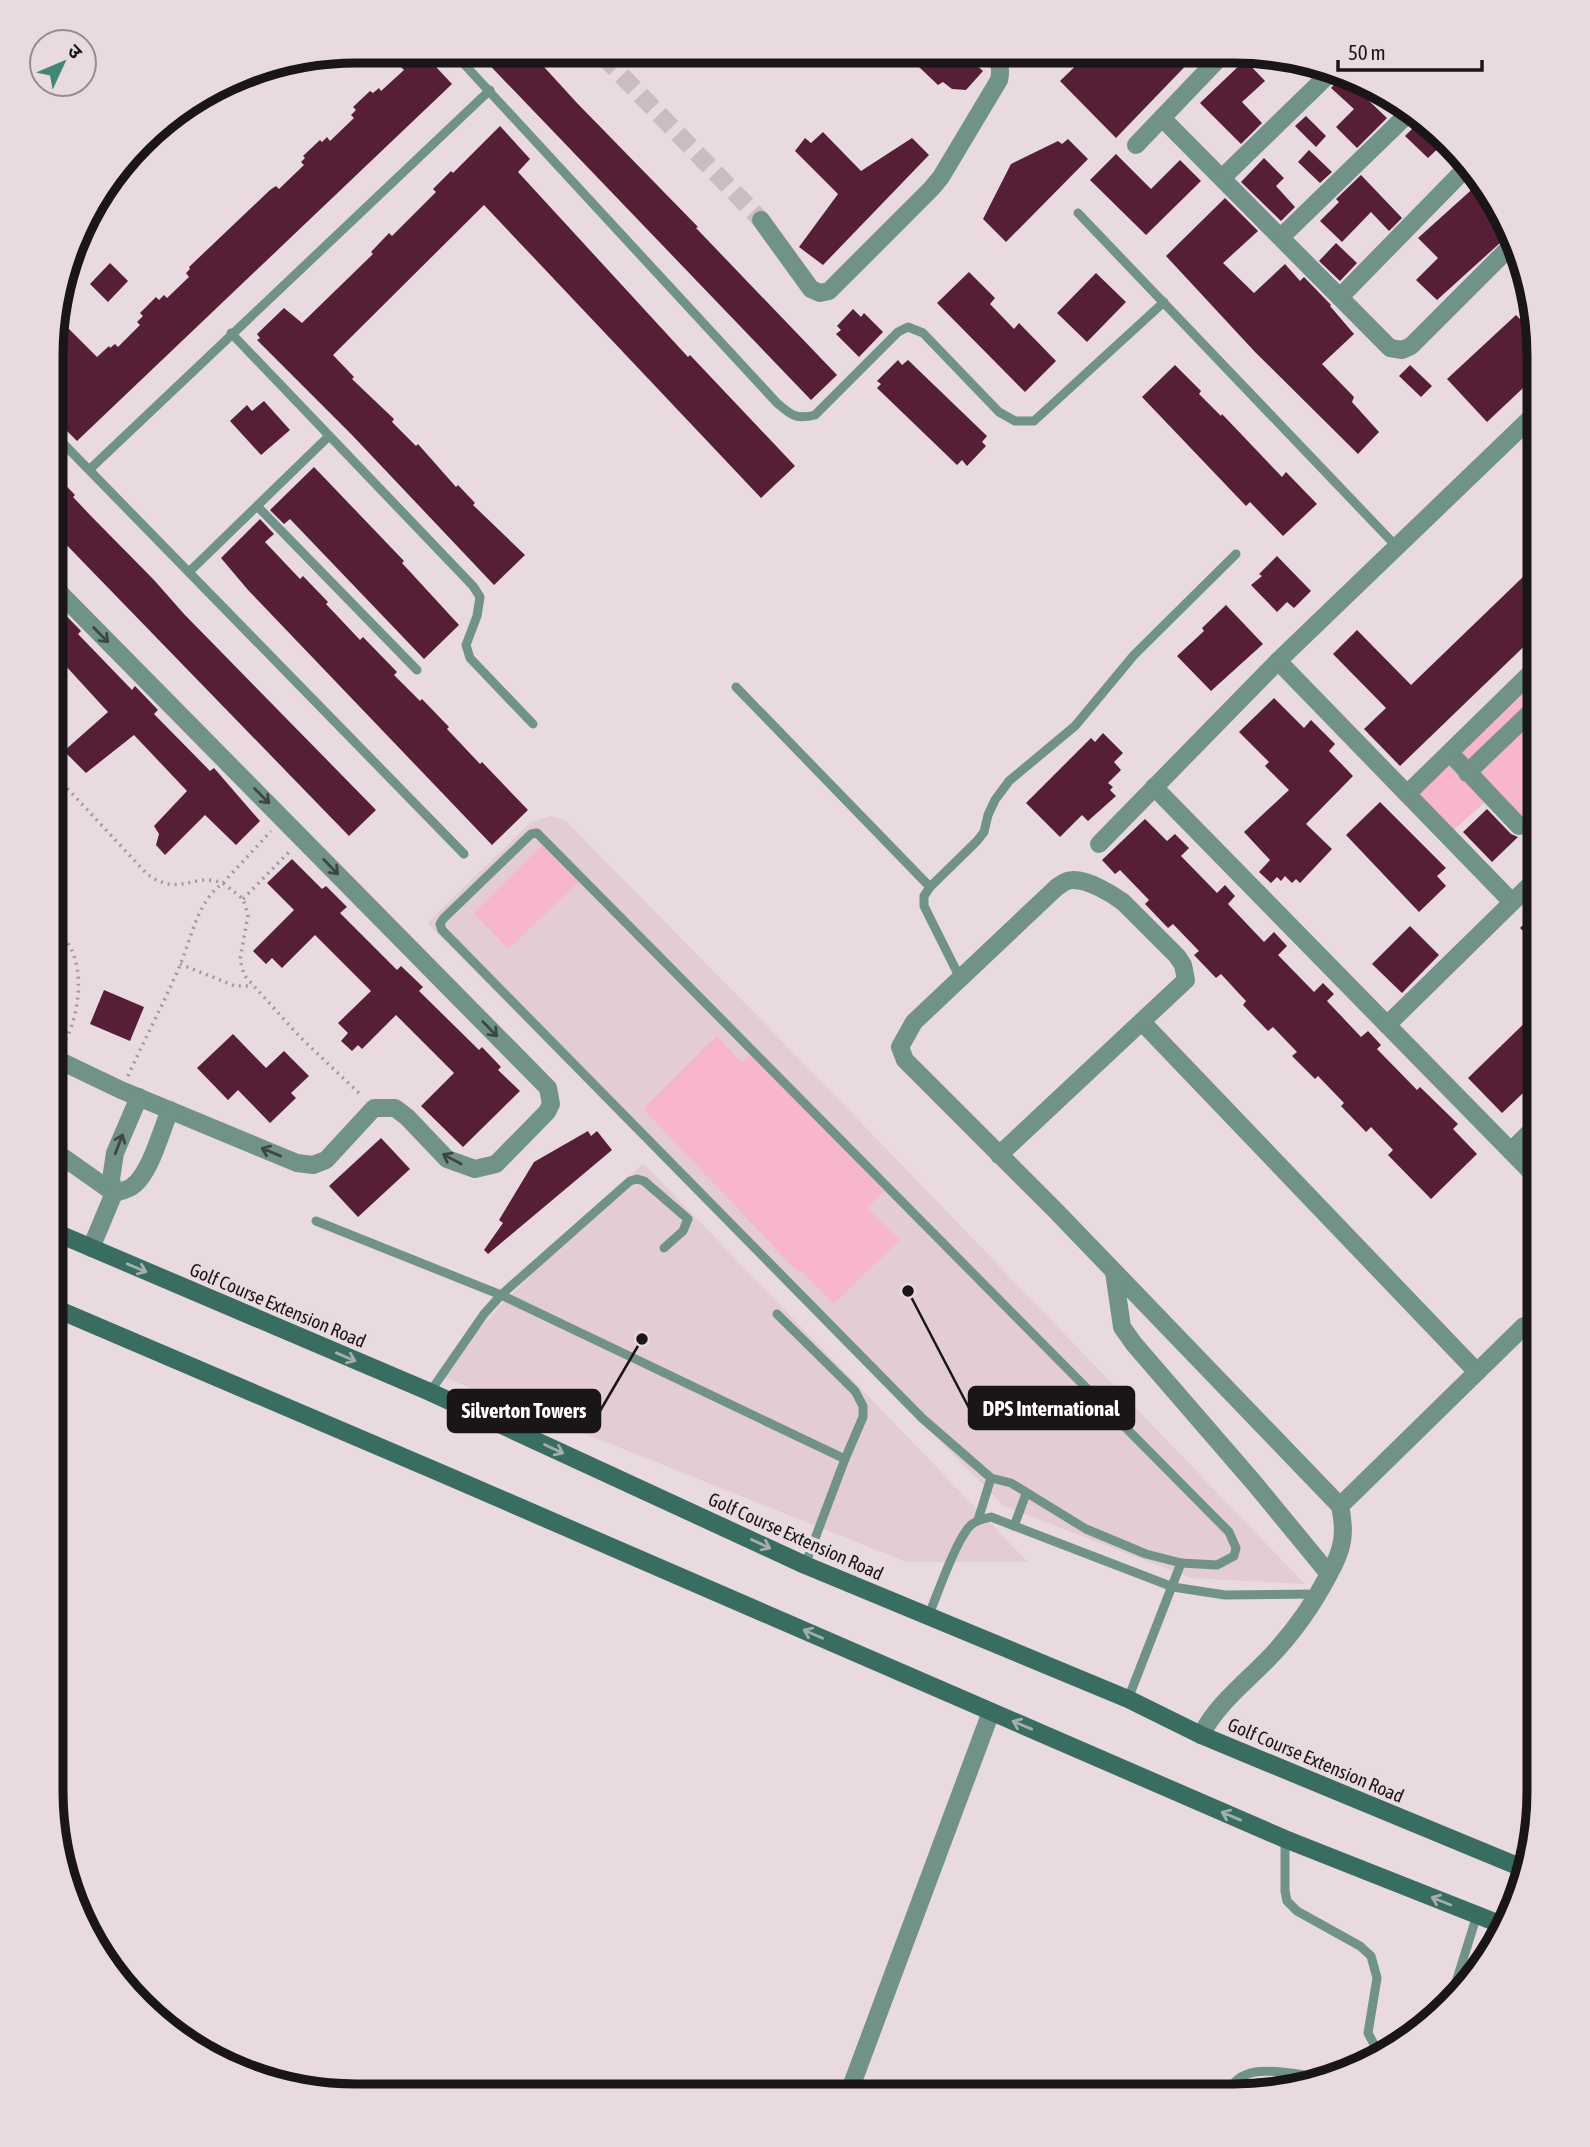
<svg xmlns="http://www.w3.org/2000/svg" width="1590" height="2147" font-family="'Asap Condensed','Noto Sans Devanagari',sans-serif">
<rect width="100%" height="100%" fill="#e9dadf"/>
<g fill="#e3ccd4">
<polygon points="551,816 566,821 823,1083 1305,1584 1190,1578 1004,1506 427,923 531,822"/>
<polygon points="643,1163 1028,1562 906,1562 438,1375 503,1303"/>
</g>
<g fill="#f8b6ce">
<polygon points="1539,676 1539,838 1495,793 1454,830 1418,793"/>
<polygon points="543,844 580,881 508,949 474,913"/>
<polygon points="717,1036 742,1063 750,1054 884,1191 867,1208 900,1240 833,1304 800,1270 798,1272 643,1109"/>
</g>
<g fill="#561f37">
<polygon points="414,51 421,51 452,84 77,441 53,417 53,340 67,327 97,357 109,346 110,348 115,344 118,347 140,325 137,322 143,316 140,313 156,297 159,300 164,295 167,298 189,277 186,273 190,269 189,267 270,190 276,186 279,189 304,165 301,162 305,158 303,156 320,140 322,142 327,137 330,141 354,118 351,115 356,110 353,107 370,91 373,93 379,88 381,91 404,70 401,67"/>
<polygon points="476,51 534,51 534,56 577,103 698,227 696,228 837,375 811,400"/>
<polygon points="888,52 963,53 983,71 966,90 952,89 943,82 938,85 919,67"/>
<polygon points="1089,53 1198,53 1116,138 1060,81"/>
<polygon points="1245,60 1265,81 1242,102 1262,123 1241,144 1200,103"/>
<polygon points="1340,78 1348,81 1387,118 1357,148 1336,127 1354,109 1331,88"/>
<polygon points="1306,116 1326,136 1316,147 1295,126"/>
<polygon points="1422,119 1447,140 1428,158 1405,136"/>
<polygon points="500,126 530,159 518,172 688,357 690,355 795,466 761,498 484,205 333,355 354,377 352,379 394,419 392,422 416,446 418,444 456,487 458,485 475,503 473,505 525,555 494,585 352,435 257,340 260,338 257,334 284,308 302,323 373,254 371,252 389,233 392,236 436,192 433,189 451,171 453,173"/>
<polygon points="823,132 861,171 912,138 929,155 823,265 799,247 838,194 795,151 805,138 811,143"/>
<polygon points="1068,139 1088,159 1006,242 983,219 1011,164 1058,141 1062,144"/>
<polygon points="1309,150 1332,172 1320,183 1298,162"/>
<polygon points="1116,154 1151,189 1180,160 1201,181 1146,235 1090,180"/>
<polygon points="1264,158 1284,178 1276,186 1295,207 1281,221 1241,182"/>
<polygon points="1361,175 1402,218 1389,231 1371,212 1342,242 1320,221 1339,202 1336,199"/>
<polygon points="1478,184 1493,201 1490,204 1508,222 1511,233 1437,300 1416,280 1438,258 1418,238"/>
<polygon points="1225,198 1258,231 1223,263 1254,293 1285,264 1300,281 1304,277 1331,305 1330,306 1354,334 1322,364 1354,397 1352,402 1379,432 1358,454 1255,352 1166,256"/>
<polygon points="1336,243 1357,263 1340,281 1319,261"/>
<polygon points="110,263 128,281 108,302 90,284"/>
<polygon points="969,272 995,298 990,304 1014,329 1019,323 1056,361 1025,392 937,303"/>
<polygon points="1096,273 1126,302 1087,342 1057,313"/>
<polygon points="853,309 861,317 864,313 883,332 859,357 836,334 841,330 837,326"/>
<polygon points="1529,312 1539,355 1539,373 1487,422 1447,379 1516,315 1521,320"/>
<polygon points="898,360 902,365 908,360 987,436 982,442 986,446 967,466 962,460 957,465 877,388 881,384 877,381"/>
<polygon points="1175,365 1201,391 1199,394 1221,416 1222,414 1282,477 1286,472 1317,504 1283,536 1250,502 1246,506 1142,397"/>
<polygon points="1410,365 1432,386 1421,397 1399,376"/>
<polygon points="264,401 290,430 261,455 230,421 247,405 252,411"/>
<polygon points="314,467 404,561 402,563 459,625 424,659 290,519 284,524 270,510"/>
<polygon points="53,472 75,495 73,497 89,514 154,580 184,614 376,810 349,836 53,531"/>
<polygon points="260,519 274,534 265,542 300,579 303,576 328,602 326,604 360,640 363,637 397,672 394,675 420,701 422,699 449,727 447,729 480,764 482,762 528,810 492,845 248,590 221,558"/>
<polygon points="1277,556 1311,591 1294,608 1287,602 1277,612 1251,585 1262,576 1259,574"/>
<polygon points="1539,568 1539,632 1400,766 1364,729 1386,708 1333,654 1357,630 1411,685 1527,573 1530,576"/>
<polygon points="53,602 81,631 78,634 132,690 135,686 158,710 154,714 210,771 214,768 260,821 236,845 205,815 165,855 156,845 159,834 154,826 187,791 134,735 86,773 64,751 108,712 53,652"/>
<polygon points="1226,605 1263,644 1211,691 1177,656 1204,631 1202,628"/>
<polygon points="1274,698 1304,728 1311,720 1335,744 1329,751 1353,776 1306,824 1332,849 1300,883 1296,879 1292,883 1285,876 1281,881 1277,877 1271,883 1259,872 1270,860 1244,832 1289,790 1265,766 1269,762 1239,732"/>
<polygon points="1103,733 1123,753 1114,762 1121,770 1108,783 1113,787 1110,790 1116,796 1088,821 1082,815 1060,837 1026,803 1091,738 1095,742"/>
<polygon points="1380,802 1446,868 1437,876 1446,886 1419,912 1346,835"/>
<polygon points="1487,809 1511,834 1518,837 1492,862 1463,832"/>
<polygon points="1145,819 1167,841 1175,834 1189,848 1181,856 1217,893 1225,885 1235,896 1228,904 1264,942 1274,932 1287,946 1278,955 1314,992 1323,983 1334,994 1327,1001 1361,1037 1368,1031 1381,1045 1377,1049 1417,1090 1420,1087 1458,1124 1453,1129 1477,1154 1431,1199 1388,1155 1393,1150 1371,1127 1366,1132 1341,1106 1344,1103 1318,1076 1315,1079 1292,1056 1297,1052 1273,1027 1268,1031 1243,1005 1246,1001 1221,974 1216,978 1194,955 1199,951 1173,924 1168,928 1145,904 1149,900 1120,870 1115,874 1102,860"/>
<polygon points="292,859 322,889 326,886 347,907 340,913 397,970 401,966 423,987 419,991 479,1050 482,1047 501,1067 498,1070 520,1091 463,1147 421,1106 454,1073 396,1015 362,1049 358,1045 352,1051 341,1041 348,1033 338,1023 371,991 315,935 282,968 272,958 266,964 253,951 294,910 267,883"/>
<polygon points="1539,909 1539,946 1520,928"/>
<polygon points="1410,926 1439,955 1402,993 1372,964"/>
<polygon points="104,990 144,1007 130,1041 90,1024"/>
<polygon points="1539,1009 1539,1078 1502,1113 1468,1078"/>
<polygon points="233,1034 266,1068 284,1051 309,1076 291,1093 296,1098 270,1123 238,1090 228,1100 197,1068"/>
<polygon points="588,1131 591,1136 597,1131 612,1150 488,1254 484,1250 503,1223 499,1220 534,1162"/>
<polygon points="381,1138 410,1169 358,1217 329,1186"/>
</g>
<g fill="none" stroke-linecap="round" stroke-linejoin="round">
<polyline stroke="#cabcc1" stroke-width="18" stroke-dasharray="18 9" stroke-linecap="butt" points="603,56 761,220"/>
<g stroke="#a3979b" stroke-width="3.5" stroke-dasharray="2 5" stroke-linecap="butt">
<path d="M 53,773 L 147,874 C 180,898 191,872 223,883 L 271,831"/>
<polyline points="243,899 289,852"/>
<path d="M 52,930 C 58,934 65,939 69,945 C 85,972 79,1016 64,1043"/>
<polyline points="180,964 235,986 253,986"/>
<path d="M 128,1076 C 145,1038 165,1001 181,963 C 192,935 198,901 223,883 L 243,899 L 248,915 L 240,960 L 244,975 L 300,1037 L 362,1096"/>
</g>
<g stroke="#719289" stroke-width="9">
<path d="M 452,51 L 777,403 C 791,415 796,420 815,415 L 898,332 L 908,327 L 923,333 L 999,412 L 1015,421 L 1034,421 L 1164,302"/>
<polyline points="1078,213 1397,547"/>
<polyline points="231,333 473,586 480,597 477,616 466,645 470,658 533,724"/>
<polyline points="53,433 464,854"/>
<polyline points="90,469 490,90"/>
<polyline points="257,506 417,670"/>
<polyline points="189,572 329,436"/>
<polyline points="736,687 930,887"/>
<polygon points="537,833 1229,1532 1236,1548 1234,1556 1217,1565 1181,1563 1146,1554 1086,1529 1011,1483 991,1478 922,1418 442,930 440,924 443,919 531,834"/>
<polyline points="960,978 924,906 924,896 930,887 977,841 984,832 988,815 995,800 1009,781 1075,726 1134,655 1236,554"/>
<polyline points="316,1221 501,1295 845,1459"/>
<polyline points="777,1314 855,1391 863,1406 863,1417 845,1459 805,1565"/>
<polyline points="430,1392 484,1314 501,1295 630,1181 637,1179 644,1181 688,1219 683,1231 664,1248"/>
<polyline points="978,1520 991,1478"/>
<polyline points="1014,1526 1026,1494"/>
<path d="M 928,1617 C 937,1596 956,1539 971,1525 C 976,1520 983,1519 991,1517 L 1173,1587 L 1225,1595 L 1317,1594"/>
<polyline points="1128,1699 1181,1563"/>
<polyline points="1285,1839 1285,1891 1287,1901 1297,1911 1360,1946 1371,1956 1377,1978 1368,2033 1375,2046 1384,2055"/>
<polyline points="1442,2013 1456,1982 1477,1915"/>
<path d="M 1228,2096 C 1237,2058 1289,2074 1318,2077"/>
</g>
<g stroke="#719289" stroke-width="18">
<polyline points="597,51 603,56"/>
<polyline points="1162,118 1390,348 1402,350 1411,346 1513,244"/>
<polyline points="1136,145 1224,53"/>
<polyline points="1222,178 1329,74"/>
<path d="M 761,220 L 811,289 L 820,293 L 829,291 L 931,189 L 941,177 L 999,80 C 1002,67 999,62 990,53"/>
<polyline points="1281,237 1412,110"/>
<polyline points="1340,297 1470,164"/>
<polyline points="1278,661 1512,902"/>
<polyline points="1450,753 1519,826"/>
<polyline points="1467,773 1539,704"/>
<polyline points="1154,787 1539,1180"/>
<polyline points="1407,794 1539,665"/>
<polyline points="1099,844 1278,661 1539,410"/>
<polyline points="1142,1022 1477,1372"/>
<polyline points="1387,1025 1539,876"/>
<polyline points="52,1057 121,1090 297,1163 313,1165 326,1160 374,1108 395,1108 407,1117 447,1159 475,1169 496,1164 547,1112 551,1104 548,1088 53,586"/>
<path d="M 52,1146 L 60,1155 L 114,1193 C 121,1191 129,1190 134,1185 C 151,1171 161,1131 170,1110"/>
<polyline points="1511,1151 1539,1123"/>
<path d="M 999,1155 L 1186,980 L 1183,965 L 1177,956 L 1123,902 C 1111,893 1087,879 1072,880 C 1066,880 1062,884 1057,887 L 914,1022 L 900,1047 L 905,1060 L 1056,1211 L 1340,1506 C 1346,1533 1343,1550 1329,1574"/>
<polyline points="91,1248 114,1193 111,1179 115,1153 139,1097"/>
<path d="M 1114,1272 L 1122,1327 L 1134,1344 L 1255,1484 L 1329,1574 C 1313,1605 1293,1633 1269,1658 C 1245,1683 1218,1703 1201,1735"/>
<polyline points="1340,1506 1524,1326"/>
<polyline points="848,2095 991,1712"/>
</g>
<g stroke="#3a6d61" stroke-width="18">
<polyline points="52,1231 430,1392 805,1565 1128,1699 1201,1735 1527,1870"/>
<polyline points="52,1307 443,1474 1285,1839 1505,1926"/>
</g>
</g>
<defs><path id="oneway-shaft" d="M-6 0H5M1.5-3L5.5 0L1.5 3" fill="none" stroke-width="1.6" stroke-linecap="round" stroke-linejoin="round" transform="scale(1.75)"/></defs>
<g stroke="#3d4744">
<use href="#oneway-shaft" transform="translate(101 635) rotate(45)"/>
<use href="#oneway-shaft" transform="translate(262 796) rotate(45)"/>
<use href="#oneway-shaft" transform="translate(331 867) rotate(46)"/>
<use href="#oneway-shaft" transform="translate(490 1029) rotate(46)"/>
<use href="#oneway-shaft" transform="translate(119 1144) rotate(-69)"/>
<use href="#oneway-shaft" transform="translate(271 1152) rotate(-157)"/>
<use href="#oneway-shaft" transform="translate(452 1159) rotate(-152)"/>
</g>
<g stroke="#a3aead">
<use href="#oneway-shaft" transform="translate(137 1268) rotate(23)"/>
<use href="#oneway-shaft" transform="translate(346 1357) rotate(23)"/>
<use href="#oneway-shaft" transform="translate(554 1449) rotate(25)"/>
<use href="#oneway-shaft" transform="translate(761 1544) rotate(25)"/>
<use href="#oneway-shaft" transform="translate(813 1634) rotate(-156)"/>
<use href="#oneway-shaft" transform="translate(1022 1725) rotate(-157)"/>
<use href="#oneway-shaft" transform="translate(1231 1816) rotate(-157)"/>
<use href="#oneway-shaft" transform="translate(1441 1901) rotate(-158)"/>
</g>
<g text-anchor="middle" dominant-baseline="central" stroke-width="7" stroke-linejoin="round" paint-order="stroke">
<g font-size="19" fill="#1a1516" stroke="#e9dadf">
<text transform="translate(278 1305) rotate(23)">Golf Course Extension Road</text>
<text transform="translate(796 1536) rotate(24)">Golf Course Extension Road</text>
<text transform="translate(1316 1760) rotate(23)">Golf Course Extension Road</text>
</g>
</g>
<path d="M0 0H1590V2147H0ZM356 63H1234A293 293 0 0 1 1527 356V1791A293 293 0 0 1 1234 2084H356A293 293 0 0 1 63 1791V356A293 293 0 0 1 356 63Z" fill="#e9dadf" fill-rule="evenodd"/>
<path fill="none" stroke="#1a1516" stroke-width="9" d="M356 63H1234A293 293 0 0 1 1527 356V1791A293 293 0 0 1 1234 2084H356A293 293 0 0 1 63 1791V356A293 293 0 0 1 356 63Z"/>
<path fill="none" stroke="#1a1516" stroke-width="2.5" d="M908 1291L969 1408M642 1339L600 1411"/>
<g fill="#1a1516" stroke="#e9dadf" stroke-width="2.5">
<circle cx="908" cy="1291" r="7"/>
<circle cx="642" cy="1339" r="7"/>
</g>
<g fill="#1a1516" stroke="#1a1516" stroke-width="2.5">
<rect x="969" y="1387" width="165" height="42" rx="7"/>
<rect x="448" y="1390" width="152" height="42" rx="7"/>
</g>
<g font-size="21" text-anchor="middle" font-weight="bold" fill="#fff">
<text x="1051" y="1416">DPS International</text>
<text x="524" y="1418">Silverton Towers</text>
</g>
<g transform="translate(63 63) rotate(46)"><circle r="33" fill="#e9dadf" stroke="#968b8f" stroke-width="2"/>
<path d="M0-5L12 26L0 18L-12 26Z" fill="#438576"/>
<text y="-10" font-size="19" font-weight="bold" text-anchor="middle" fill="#1a1516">उ</text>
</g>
<path d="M1338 60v10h144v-10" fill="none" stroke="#1a1516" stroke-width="3.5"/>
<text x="1348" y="60" font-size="21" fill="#1a1516" stroke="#e9dadf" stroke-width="5" paint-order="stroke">50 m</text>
</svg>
